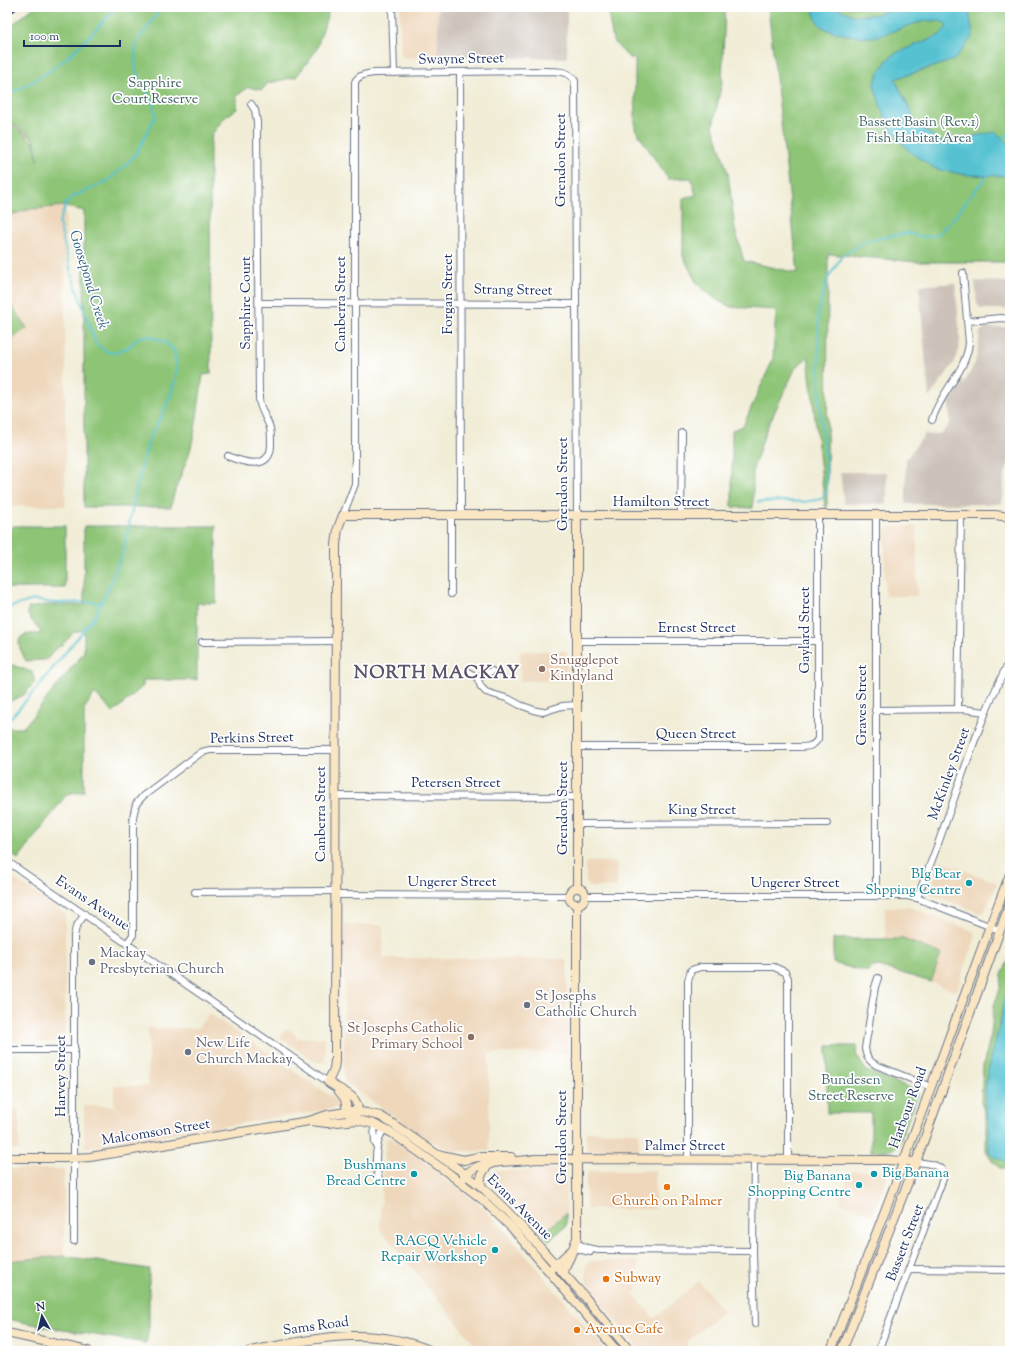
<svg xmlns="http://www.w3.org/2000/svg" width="1017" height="1358" font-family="'Sorts Mill Goudy',serif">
<rect width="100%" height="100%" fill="#fff"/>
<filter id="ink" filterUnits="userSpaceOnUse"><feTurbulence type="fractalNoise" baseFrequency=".025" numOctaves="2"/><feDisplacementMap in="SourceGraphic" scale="8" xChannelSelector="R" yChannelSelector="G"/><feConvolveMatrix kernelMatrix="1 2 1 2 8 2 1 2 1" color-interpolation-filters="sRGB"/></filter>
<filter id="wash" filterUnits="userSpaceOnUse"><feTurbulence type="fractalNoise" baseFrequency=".012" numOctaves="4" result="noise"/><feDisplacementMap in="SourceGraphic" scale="16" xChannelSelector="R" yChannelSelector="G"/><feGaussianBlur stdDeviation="0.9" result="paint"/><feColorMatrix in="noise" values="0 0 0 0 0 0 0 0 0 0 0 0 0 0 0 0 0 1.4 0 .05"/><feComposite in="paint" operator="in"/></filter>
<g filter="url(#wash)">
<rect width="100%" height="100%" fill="#f1edd7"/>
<g fill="#eed7bb">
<polygon points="400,7 438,7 438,58 406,58 401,55"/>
<polygon points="7,124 14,124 35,140 40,173 35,209 66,204 65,329 66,372 65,408 66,445 65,506 7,506"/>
<polygon points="889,526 917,526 917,596 885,596 885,530"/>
<rect x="520" y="651" width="47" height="30"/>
<polygon points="941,861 997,883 985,911 980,913 932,895 930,890"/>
<polygon points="586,862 617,862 617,887 590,887 586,883"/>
<polygon points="7,874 65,914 65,1042 7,1042"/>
<polygon points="885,907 909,907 973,931 976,936 956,992 931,982 941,954 903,939 885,939"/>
<polygon points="344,925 383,925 383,958 567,959 567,1053 489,1053 489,1151 454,1151 444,1148 433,1141 433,1144 344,1081"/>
<polygon points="209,1013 339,1102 339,1106 336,1108 88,1148 85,1146 84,1106 114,1106 114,1086 148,1086 148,1028 198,1028"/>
<polygon points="287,1028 296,1035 296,1038 325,1038 325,1062 316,1062 280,1038"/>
<rect x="7" y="1109" width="12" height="41"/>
<rect x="586" y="1132" width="53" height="19"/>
<polygon points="389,1137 443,1175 445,1179 475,1200 502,1227 606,1351 480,1351 380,1229 383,1166 386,1141"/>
<rect x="7" y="1169" width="57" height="116"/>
<polygon points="567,1169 566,1213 543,1233 514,1201 490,1180 490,1174 494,1171"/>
<polygon points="589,1171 655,1171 655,1209 586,1209 586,1176"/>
<polygon points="851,1171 884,1171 887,1175 873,1215 839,1202"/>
<polygon points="590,1261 638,1261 638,1286 639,1289 633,1294 654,1319 699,1281 723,1311 686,1343 692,1351 640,1351 595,1296 590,1288 586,1279 586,1265"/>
</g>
<g fill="#ccc2b9">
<rect x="438" y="7" width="129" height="51"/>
<polygon points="975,281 1010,282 1010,309 980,309 977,304"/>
<polygon points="955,283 960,336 959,350 954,363 929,398 919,286"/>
<polygon points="1003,327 1010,328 1010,459 1004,477 1003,499 1001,504 906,504 906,459 926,433 929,435 942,433 950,423 949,403 966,380 975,363 979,344 980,332 985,328"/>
<polygon points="840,472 887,472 887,504 844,504"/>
</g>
<g fill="#8dc476" stroke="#547a6a">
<path d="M 34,7 L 330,7 L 316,51 L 296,77 L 268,83 L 262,90 L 248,87 L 237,96 L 237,109 L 225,117 L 212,134 L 210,152 L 211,374 L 203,375 C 199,400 197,426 190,451 C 184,470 174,487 171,507 L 84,507 L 84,211 L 63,206 L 35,209 L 35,208 L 7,216 L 7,126 L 14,126 L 34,143 L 38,160 L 34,140 L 14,124 L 7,124 L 7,29 Z"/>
<polygon points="607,7 725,7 722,82 713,126 728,173 735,229 744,261 798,273 768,7 1010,7 1010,264 1009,262 917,262 828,254 827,508 825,507 808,357 796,367 766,430 753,469 753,508 732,507 732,430 743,426 773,359 776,310 731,307 718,301 697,284 683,256 683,198 696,195 691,178 668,179 635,129 635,58 629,58 613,41"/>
<polygon points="7,299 27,328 7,342"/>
<polygon points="13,526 65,526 65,588 7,588 7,533"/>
<path d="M 84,526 L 216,526 L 216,603 L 197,603 L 197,680 L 143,680 L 143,686 L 113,713 L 95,693 L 84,709 L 84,791 L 67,794 L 18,859 L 7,851 L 7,728 L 23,728 L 84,652 L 84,630 L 74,632 L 62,645 L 54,650 L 49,657 L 45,660 L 26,661 C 16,643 14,632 39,634 L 41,631 L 31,620 L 27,613 L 29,608 L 45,605 L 84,605 Z"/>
<polygon points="7,663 32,672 35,682 24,695 9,702 7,712"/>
<polygon points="833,939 903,939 941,954 931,982 878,966 869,969 867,972 833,963"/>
<polygon points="1010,956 1010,1171 1000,1168 992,1161 986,1152 986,1118 981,1102 983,1066 991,1034 994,1005 1000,989 1002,975"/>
<polygon points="827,1046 857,1046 856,1054 866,1071 916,1090 918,1095 897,1147 890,1151 871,1151 871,1113 827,1113"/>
<polygon points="566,1213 566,1226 549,1240 543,1233"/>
<polygon points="64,1256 149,1269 149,1328 146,1343 63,1330 7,1319 7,1261"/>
</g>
<g fill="#57c2d1" stroke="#397898">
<path d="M 812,7 L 838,7 L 839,9 L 855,16 L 878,14 L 897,7 L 961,7 L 969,10 L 973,36 L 954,60 L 895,79 L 917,124 L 941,142 L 996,132 L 1010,146 L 1010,178 L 1008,176 L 967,175 L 936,169 L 911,153 L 894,134 L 883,114 L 874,85 L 879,72 L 887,60 L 896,53 L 940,35 L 946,28 L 946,24 C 927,12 894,35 872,37 C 862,38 829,33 821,26 C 817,22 813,13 812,7 Z"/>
<polygon points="1010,979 1010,1163 995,1157 989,1152 989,1123 985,1105 985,1092 987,1075 1001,1019 1003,1004 1009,987"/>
</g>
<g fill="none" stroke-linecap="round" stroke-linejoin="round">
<g stroke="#57c2d1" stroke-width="2">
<path d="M 7,95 C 24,87 40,78 55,67 C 78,50 97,28 117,7"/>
<polyline points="1003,141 1004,136 1010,134"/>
<polyline points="758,502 784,501 804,502 821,499 827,491 826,466 820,407 818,312 827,280 842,256 864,242 890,236 907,233 924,237 937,235 955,217 970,196 989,174"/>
<polyline points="7,608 34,600 55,603 92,602 101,603"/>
<polyline points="7,722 37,688 94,617 109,587 124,549 138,481 149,439 161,417 171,395 177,370 174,350 165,342 149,336 139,337 130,346 116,353 107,352 96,344 72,276 59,223 66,204 72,197 106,182 123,168 136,154 156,115 151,99 141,83 136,70 135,58 137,42 156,16 160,7"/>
</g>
</g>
</g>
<g filter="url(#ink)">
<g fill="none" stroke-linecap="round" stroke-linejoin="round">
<g stroke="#667288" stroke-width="8">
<g id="street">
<polyline points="392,7 394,73"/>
<polyline points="460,72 461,515"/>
<polyline points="259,303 575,304"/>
<polyline points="968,321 1001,318 1010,319"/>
<path d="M 932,420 C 941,391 966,372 969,343 L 963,273"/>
<path d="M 228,456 C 244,463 271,471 271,444 C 271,439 271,433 270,428 C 267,418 260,410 259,399 L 257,122 L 255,110 L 251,104"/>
<path d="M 343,515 L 355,484 L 355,82 C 358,75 366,74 374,73 L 547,71 C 560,72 568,70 575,81 L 577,515"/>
<polyline points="451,515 451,594"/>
<polyline points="681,516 682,433"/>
<polyline points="577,641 818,641"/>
<polyline points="202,642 336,641"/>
<polyline points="492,671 477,677 481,687 486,692 509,699 520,705 537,711 543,712 562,706 577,705"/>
<polyline points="468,672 477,677"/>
<polyline points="958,709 961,515"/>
<polyline points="875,710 964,709 985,712"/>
<path d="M 577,747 L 797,747 C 807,747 813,747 818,739 L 818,515"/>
<polyline points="335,796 577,797"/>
<polyline points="577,824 827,823"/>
<polyline points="11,864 328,1082"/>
<polyline points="195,892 335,891"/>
<polyline points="335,895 569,896"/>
<polyline points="876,895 876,515"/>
<polyline points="586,896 907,896 917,898 999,930"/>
<path d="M 917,898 C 925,878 933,858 940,838 C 962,778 980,717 1010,660"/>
<polyline points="127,943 133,935 133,817 136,804 143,796 195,757 202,752 210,750 335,750"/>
<path d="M 878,978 L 875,987 L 865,1048 C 866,1057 869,1061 876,1065 L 931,1087"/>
<polyline points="7,1050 75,1050"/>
<polyline points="374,1124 375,1143"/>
<polyline points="688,1159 688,981 691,970 701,967 774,967 785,972 788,978 788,1160"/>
<polyline points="754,1160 753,1251 755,1324"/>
<path d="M 379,1179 C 374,1163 375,1143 384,1129"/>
<polyline points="74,1241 74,936 76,927 85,914"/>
<polyline points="576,1243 587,1248 598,1250 753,1251"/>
<polyline points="574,1248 590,1252"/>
<polyline points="909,1269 1010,1270"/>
<path d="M 878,1351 L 944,1176 C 944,1164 925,1163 916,1162"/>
</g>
</g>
<g stroke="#667288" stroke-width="10">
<g id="secondary">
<polyline points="577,515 577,888"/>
<circle cx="577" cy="896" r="8"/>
<polyline points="338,1090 345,1099 347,1111"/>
<polyline points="311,1121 327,1123 357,1120 374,1124 392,1133 447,1172 482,1199 512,1228 617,1351"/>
<path d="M 347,1121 L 358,1111 C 358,1094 340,1091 328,1082 L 334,1069 L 335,1061 L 336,545 L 338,528 L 343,515 L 995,515 L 1010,517"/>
<polyline points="441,1155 464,1160 478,1157 511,1157"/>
<polyline points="7,1158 74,1158 90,1157 309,1121 327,1115 352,1111 367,1113 380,1116 393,1124 461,1171 482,1187 508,1212 584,1296 630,1351"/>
<path d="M 461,1182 C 473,1156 511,1164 535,1159 L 888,1160 L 916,1162"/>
<path d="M 482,1187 C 478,1177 484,1168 492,1163"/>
<polyline points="552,1268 573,1249"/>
<polyline points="563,1271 570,1257 577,1238 577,904"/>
<polyline points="7,1333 88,1351"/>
<path d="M 250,1351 C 314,1339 369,1324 432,1351"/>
<polyline points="831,1351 899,1174 990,926 1010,874"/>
<polyline points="842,1351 916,1162 1010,903"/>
</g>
</g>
<use href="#street" stroke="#fff" stroke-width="6"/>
<use href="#secondary" stroke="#fbe6c4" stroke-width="8"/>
<g stroke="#1b2f5e" stroke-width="3.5">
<polyline id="rail" points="7,14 17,7"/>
</g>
<use href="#rail" stroke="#fff" stroke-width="2" stroke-dasharray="6" stroke-linecap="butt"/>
</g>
</g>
<g fill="#8d6e63" stroke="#fff" stroke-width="1.5">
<circle cx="542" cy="669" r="4"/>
<circle cx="471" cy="1037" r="4"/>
</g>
<g fill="#0f9aa8" stroke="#fff" stroke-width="1.5">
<circle cx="969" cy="883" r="4"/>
<circle cx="414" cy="1174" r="4"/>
<circle cx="874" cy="1174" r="4"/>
<circle cx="859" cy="1185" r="4"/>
<circle cx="495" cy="1250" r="4"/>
</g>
<g fill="#6b7280" stroke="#fff" stroke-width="1.5">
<circle cx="92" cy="962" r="4"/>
<circle cx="527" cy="1005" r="4"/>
<circle cx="188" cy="1052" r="4"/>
</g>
<g fill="#e8710a" stroke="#fff" stroke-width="1.5">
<circle cx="667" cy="1187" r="4"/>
<circle cx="606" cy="1279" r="4"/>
<circle cx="577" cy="1330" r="4"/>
</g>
<g text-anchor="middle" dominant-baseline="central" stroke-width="3.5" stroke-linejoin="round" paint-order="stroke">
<g font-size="14" fill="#1b2f5e" stroke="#fff">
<text transform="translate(461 60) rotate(-1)">Swayne Street</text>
<text transform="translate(562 160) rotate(-90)">Grendon Street</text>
<text transform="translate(513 291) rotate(1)">Strang Street</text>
<text transform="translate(449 294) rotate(-90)">Forgan Street</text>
<text transform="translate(247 303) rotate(-90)">Sapphire Court</text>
<text transform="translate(342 304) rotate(-90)">Canberra Street</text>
<text transform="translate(564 484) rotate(-90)">Grendon Street</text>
<text x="661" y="503">Hamilton Street</text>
<text x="697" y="629">Ernest Street</text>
<text transform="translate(806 630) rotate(-90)">Gaylard Street</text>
<text transform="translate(863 705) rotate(-90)">Graves Street</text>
<text x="696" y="735">Queen Street</text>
<text transform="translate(252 739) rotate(-1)">Perkins Street</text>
<text transform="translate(950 774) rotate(-70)">McKinley Street</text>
<text x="456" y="784">Petersen Street</text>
<text transform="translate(564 808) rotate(-90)">Grendon Street</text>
<text x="702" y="811">King Street</text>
<text transform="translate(322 814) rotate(-90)">Canberra Street</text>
<text x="452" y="883">Ungerer Street</text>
<text x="795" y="884">Ungerer Street</text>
<text transform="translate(92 904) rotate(34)">Evans Avenue</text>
<text transform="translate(62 1076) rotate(-90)">Harvey Street</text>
<text transform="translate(909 1108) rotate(-70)">Harbour Road</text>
<text transform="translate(156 1133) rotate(-9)">Malcomson Street</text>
<text transform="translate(563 1137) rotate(-90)">Grendon Street</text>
<text x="685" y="1147">Palmer Street</text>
<text transform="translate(519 1208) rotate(45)">Evans Avenue</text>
<text transform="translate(906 1243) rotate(-69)">Bassett Street</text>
<text transform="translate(316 1327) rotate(-8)">Sams Road</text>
</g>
<g font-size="14" fill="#436366" stroke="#fff">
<text x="155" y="84">Sapphire<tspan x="155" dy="16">Court Reserve</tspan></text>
<text x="919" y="123">Bassett Basin (Rev.1)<tspan x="919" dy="16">Fish Habitat Area</tspan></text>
<text x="851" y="1081">Bundesen<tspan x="851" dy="16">Street Reserve</tspan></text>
</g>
<g font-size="14" fill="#785e54" stroke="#fff" text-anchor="start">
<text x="550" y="661">Snugglepot<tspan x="550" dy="16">Kindyland</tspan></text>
<text x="463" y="1029" text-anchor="end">St Josephs Catholic<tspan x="463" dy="16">Primary School</tspan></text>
</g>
<g font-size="14" fill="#0d838f" stroke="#fff" text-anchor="end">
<text x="961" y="875">BIg Bear<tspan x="961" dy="16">Shpping Centre</tspan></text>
<text x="406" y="1166">Bushmans<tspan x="406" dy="16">Bread Centre</tspan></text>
<text x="882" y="1174" text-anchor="start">Big Banana</text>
<text x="851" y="1177">Big Banana<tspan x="851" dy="16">Shopping Centre</tspan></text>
<text x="487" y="1242">RACQ Vehicle<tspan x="487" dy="16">Repair Workshop</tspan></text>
</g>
<g font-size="14" fill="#5b616d" stroke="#fff" text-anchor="start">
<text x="100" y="954">Mackay<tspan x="100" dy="16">Presbyterian Church</tspan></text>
<text x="535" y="997">St Josephs<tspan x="535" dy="16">Catholic Church</tspan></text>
<text x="196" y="1044">New Life<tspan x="196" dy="16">Church Mackay</tspan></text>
</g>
<g font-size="14" fill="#c56008" stroke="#fff" text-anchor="start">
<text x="667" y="1202" text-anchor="middle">Church on Palmer</text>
<text x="614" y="1279">Subway</text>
<text x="585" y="1330">Avenue Cafe</text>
</g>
<g font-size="15" font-style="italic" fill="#306286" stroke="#fff">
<text transform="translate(88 280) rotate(73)">Goosepond Creek</text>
</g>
<g font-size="18" font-weight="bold" letter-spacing="1" fill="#5e536b" stroke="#fff">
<text x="437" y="674">NORTH MACKAY</text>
</g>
</g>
<rect width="1017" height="1358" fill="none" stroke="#fff" stroke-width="24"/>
<g transform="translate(42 1316) rotate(352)" stroke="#ffffff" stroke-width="3" paint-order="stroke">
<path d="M0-3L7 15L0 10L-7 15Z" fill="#1b2f5e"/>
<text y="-6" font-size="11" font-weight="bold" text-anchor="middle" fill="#1b2f5e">N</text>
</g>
<path d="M24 40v6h96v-6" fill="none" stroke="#1b2f5e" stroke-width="2"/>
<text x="30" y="40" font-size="12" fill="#1b2f5e" stroke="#ffffff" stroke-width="3" paint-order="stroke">100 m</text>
</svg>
